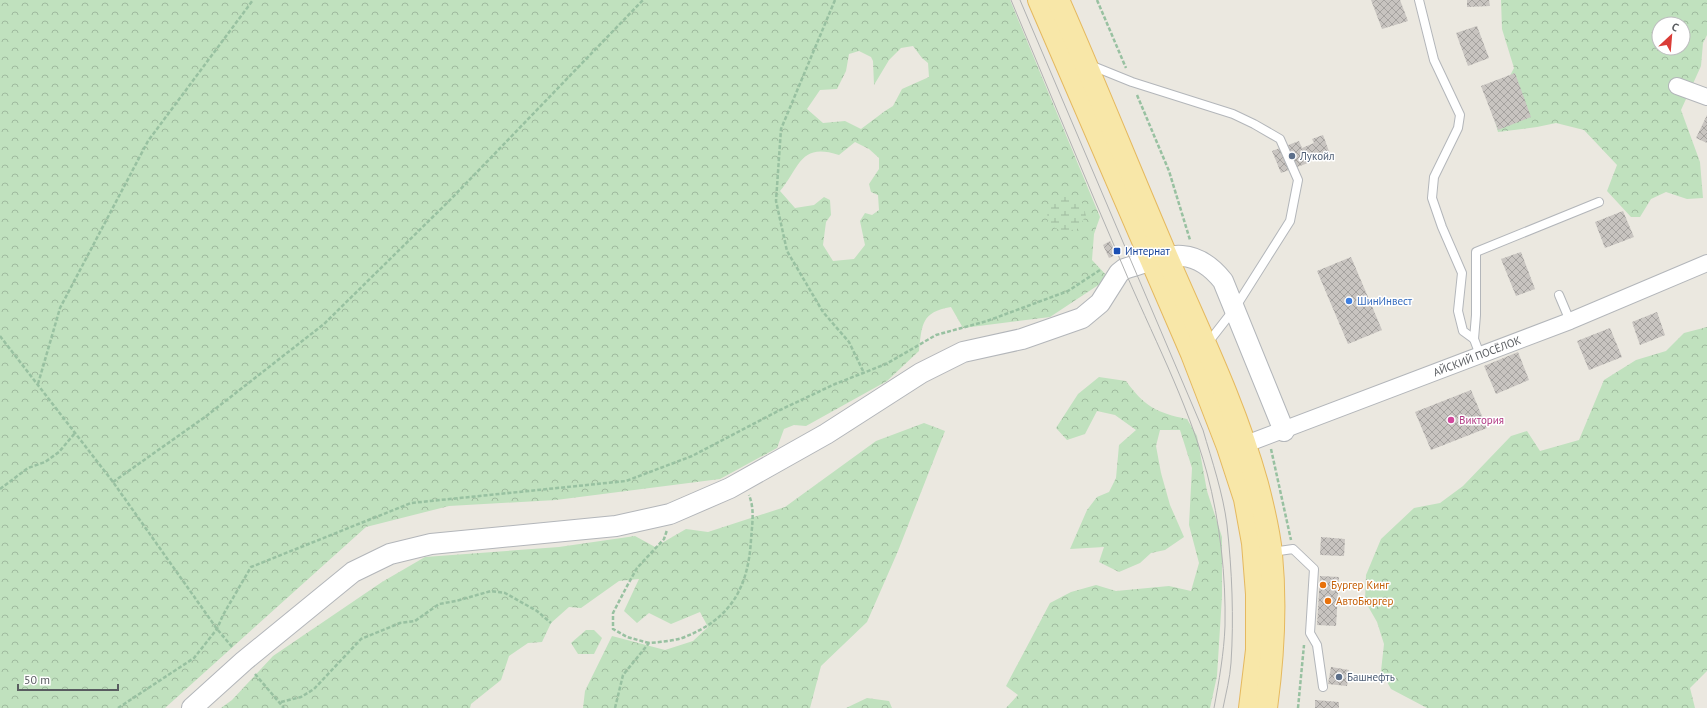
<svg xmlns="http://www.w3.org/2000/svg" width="1707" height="708" font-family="'PT Sans',sans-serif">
<defs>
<pattern id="forest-crowns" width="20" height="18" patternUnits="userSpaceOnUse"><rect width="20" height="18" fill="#c0e1be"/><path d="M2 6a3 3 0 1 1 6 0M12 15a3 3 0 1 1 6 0" fill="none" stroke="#9fba9e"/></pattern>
<pattern id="wetland-marsh" width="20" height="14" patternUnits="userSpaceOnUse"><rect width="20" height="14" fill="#c0e1be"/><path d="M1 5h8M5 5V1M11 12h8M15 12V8" fill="none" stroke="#9fba9e"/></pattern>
<pattern id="building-cross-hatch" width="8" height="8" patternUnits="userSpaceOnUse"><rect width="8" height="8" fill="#c8c4c0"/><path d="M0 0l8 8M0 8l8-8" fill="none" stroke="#a5a29f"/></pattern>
</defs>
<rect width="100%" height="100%" fill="#ebe8e0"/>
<g fill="url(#forest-crowns)" fill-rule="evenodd">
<path d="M 0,0 L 1010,0 L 1100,217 L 1094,234 L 1092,260 L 1109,278 L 1050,317 L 963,328 L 951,307 C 921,312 922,325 919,351 L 887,381 L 806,426 L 794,425 L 784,429 L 777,448 L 720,479 L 556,500 L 449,506 L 366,527 L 165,708 L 0,708 ZM 913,46 L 922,58 L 928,63 L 929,77 L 902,89 L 893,106 L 885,111 L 861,129 L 845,121 L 823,123 L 807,109 L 820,90 L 837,89 L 846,71 L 849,54 L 859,51 L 871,57 L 873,61 L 874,85 L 889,60 L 901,48 ZM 855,142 L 869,149 L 879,158 L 879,169 L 869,184 L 871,192 L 878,195 L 879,210 L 872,215 L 865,213 L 860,221 L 865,245 L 854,259 L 833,261 L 823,245 L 826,222 L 831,215 L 830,200 L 824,197 L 814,205 L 795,208 L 780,191 C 800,167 800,142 839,155 Z"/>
<path d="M 1501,0 L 1707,0 L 1707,35 L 1703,43 L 1701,66 L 1681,110 L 1700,162 L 1703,198 L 1687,199 L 1666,192 L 1651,199 L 1640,217 L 1631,217 L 1607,191 L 1617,165 L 1584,130 L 1556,123 L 1537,127 L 1498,132 L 1492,110 L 1514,68 L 1502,29 ZM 1659,24 L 1683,24 L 1683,48 L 1659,48 Z"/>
<polygon points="1707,327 1707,671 1690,688 1695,708 1427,708 1391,689 1381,671 1384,644 1377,622 1365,601 1366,575 1381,539 1414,508 1440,503 1463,486 1511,436 1527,431 1540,451 1579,440 1604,380 1636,360 1666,351 1684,333"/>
<path d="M 1099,377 L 1126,381 C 1144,406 1157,413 1187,419 L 1197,436 L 1207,491 L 1222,537 L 1222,596 L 1217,676 L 1210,708 L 1006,708 L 1018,695 L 1006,686 L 1050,603 L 1071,592 L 1096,585 L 1116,591 L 1169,586 L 1191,591 L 1199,563 L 1189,525 L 1192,468 L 1180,430 L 1160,430 L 1156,446 L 1161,473 L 1170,505 L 1184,537 L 1165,550 L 1151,553 L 1140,563 L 1119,572 L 1099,562 L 1104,547 L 1070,549 L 1087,510 L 1097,497 L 1109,492 L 1116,478 L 1119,445 L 1136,430 L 1115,415 L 1097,411 L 1085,434 L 1067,440 L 1056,428 L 1078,394 Z"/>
<polygon points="924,423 945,431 898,551 867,622 821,666 810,708 583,708 585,691 612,636 665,650 693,641 708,627 700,612 671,624 649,613 637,623 624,611 639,579 619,581 581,608 569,607 551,623 542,642 528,643 509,656 501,680 471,704 470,708 221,708 232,700 273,656 382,582 425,557 559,547 635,536 655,547 686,529 708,532 785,507 876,441"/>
<polygon points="586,630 594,630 602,638 594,654 578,654 571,643"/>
<polygon points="867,698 889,701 892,708 846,708"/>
</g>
<polygon fill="url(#wetland-marsh)" points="1071,195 1083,204 1086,216 1077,229 1062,232 1048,223 1047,212 1059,197"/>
<g fill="url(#building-cross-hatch)">
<polygon points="1371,0 1400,0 1408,21 1382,29"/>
<polygon points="1467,0 1489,0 1490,6 1467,7"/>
<polygon points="1477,26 1489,58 1468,66 1456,33"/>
<polygon points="1515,73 1531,117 1498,130 1481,86"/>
<polygon points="1707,115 1707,143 1696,138"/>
<polygon points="1323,135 1330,154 1319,158 1317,153 1306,157 1308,163 1281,173 1272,151 1299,141 1302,148 1314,143 1312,139"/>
<polygon points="1623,211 1634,237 1605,248 1595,222"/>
<polygon points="1110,241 1117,254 1109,258 1103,245"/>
<polygon points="1521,252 1535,289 1516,296 1501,259"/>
<polygon points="1351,257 1382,330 1348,344 1317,271"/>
<polygon points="1657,312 1665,335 1640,345 1632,322"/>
<polygon points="1610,328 1622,357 1589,370 1577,341"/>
<polygon points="1518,352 1529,380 1496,394 1484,366"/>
<polygon points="1471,390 1487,428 1431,450 1415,412"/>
<polygon points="1321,537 1345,539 1344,556 1320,555"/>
<polygon points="1320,576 1339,577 1336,626 1317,625"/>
<polygon points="1331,667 1349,670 1347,686 1328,684"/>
<polygon points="1315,700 1339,702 1339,708 1315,708"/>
</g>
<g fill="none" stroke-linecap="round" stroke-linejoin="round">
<g stroke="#b3b6ba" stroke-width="10">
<g id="service">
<polyline points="1419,0 1434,60 1460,115 1458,128 1434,177 1432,198 1442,227 1462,273 1458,311 1463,331 1474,339 1480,355"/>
<polyline points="1090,65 1132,82 1233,114 1254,124 1280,139 1298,180 1290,221 1235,308 1207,344"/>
<polyline points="1559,295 1570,321"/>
<polyline points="1474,339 1476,315 1476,252 1599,202"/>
<polyline points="1272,552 1293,549 1314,569 1310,633 1317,645 1323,687"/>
</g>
</g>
<g stroke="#b3b6ba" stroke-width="18">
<g id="minor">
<polyline points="1677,86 1707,97"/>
<polyline points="1246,444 1570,321 1707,263"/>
</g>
</g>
<g stroke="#b3b6ba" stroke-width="22">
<path id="tertiary" d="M 192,708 L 244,661 L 353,572 L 390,554 L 431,544 L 616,526 L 670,514 L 730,488 L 826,434 L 921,373 L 963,352 L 1022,339 L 1082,318 L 1100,303 L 1119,273 L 1124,269 C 1164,257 1192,242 1223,281 L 1284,431"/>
</g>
<g stroke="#e5b95f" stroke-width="24">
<g id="primary">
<polyline points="1039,0 1192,354 1228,447 1245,499 1253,543 1257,594 1257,650 1250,708"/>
<path d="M 1058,0 C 1095,84 1129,169 1165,253 C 1198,330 1235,404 1257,484 C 1263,507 1269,531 1271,554 C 1276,606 1273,657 1266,708"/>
</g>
</g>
<g stroke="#98c1a1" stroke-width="2.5" stroke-dasharray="4 2" stroke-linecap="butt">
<polyline points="835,0 781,129 776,201 787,251 823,312 849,342 864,373"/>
<polyline points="1097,0 1126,68"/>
<polyline points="1137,95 1169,171 1190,240"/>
<polyline points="0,336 113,482 217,629 233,648"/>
<polyline points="38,384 60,308 148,141 253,0"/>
<polyline points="1271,449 1291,540"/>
<polyline points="113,482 205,417 324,324 449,201 643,0"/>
<polyline points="0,489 28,468 45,462 59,452 75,433"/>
<polyline points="649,643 627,637 613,629 613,613 626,588 637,568 664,539 667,530"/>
<polyline points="255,674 284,708"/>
<polyline points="281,702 301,697 314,689 361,639 400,623 415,621 439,604 456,601 491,591 505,593 537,611 551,623"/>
<polyline points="118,708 194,658 217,629 223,615 251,567 411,503 626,481 692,456 780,410 835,384 886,364 936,335 987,321 1068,291 1100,270"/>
<path d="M 615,708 L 623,675 L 649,643 C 660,642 672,641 682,638 C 730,620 748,589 751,540 C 752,524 755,510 749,495"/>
<polyline points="1298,708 1304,645"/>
</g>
<use href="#service" stroke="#fff" stroke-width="8"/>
<use href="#minor" stroke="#fff" stroke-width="16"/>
<use href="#tertiary" stroke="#fff" stroke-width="20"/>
<use href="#primary" stroke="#f8e7a8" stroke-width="22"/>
<g stroke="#b1b2b2" stroke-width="1">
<path d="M 1011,0 C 1048,88 1084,176 1122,264 C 1151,333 1187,400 1207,473 C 1220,522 1226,576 1225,626 C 1224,653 1219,681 1214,708"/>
<path d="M 1020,0 L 1203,430 C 1212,461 1223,493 1227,525 C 1232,570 1234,618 1231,663 C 1230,678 1226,693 1223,708"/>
</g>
</g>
<g fill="#5c6f8a" stroke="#fff" stroke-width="1.5">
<circle cx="1292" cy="156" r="4"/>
<circle cx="1339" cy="677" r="4"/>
</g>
<rect fill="#1a4fb4" stroke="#fff" stroke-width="1.5" x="1113" y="247" width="8" height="8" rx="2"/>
<circle fill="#3f7fe0" stroke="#fff" stroke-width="1.5" cx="1349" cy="301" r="4"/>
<circle fill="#d1479c" stroke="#fff" stroke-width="1.5" cx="1451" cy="420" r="4"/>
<g fill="#e8710a" stroke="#fff" stroke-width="1.5">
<circle cx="1323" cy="585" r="4"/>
<circle cx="1328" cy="601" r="4"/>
</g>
<g text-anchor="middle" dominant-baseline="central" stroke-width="3" stroke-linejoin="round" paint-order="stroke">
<g font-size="11" fill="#4e5e75" stroke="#fff" text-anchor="start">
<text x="1300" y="156">Лукойл</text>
<text x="1347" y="677">Башнефть</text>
</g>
<g font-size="11" fill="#164399" stroke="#fff" text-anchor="start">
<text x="1125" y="251">Интернат</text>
</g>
<g font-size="11" fill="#366cbe" stroke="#fff" text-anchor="start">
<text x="1357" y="301">ШинИнвест</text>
</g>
<g font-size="11" fill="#595c60" stroke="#fff">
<text transform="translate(1477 356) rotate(-21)">АЙСКИЙ ПОСЁЛОК</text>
</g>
<g font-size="11" fill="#b23c85" stroke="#fff" text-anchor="start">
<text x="1459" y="420">Виктория</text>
</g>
<g font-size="11" fill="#c56008" stroke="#fff" text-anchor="start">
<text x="1331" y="585">Бургер Кинг</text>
<text x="1336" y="601">АвтоБюргер</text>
</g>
</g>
<g transform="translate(1671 36) rotate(26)"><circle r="19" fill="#ffffff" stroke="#bdbebf"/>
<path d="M0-3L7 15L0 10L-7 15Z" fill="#da3c37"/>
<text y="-6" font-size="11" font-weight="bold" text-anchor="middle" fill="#595c60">С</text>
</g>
<path d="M18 684v6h100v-6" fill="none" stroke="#595c60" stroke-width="2"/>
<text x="24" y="684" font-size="12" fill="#595c60" stroke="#ffffff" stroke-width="3" paint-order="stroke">50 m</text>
</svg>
